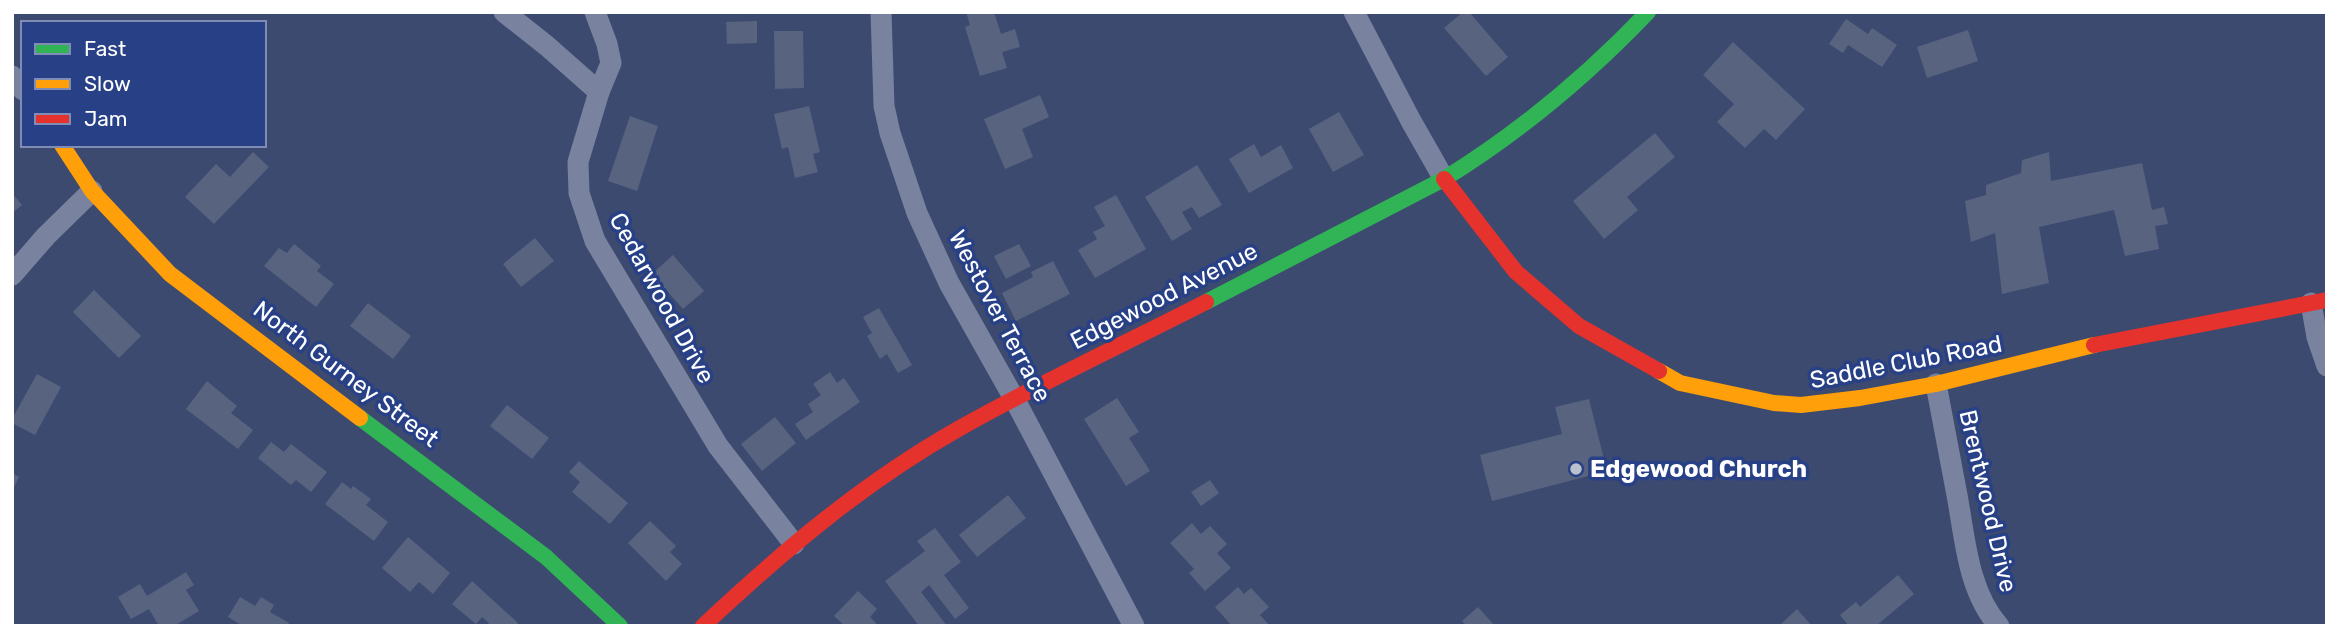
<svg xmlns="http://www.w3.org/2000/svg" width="2339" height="638" font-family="Rubik,sans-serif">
<rect width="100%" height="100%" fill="#3d4a70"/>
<g fill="#586380">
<polygon points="966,12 994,12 1001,34 1015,29 1020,47 1002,52 1007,68 980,76 965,27 970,25"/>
<polygon points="1463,12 1469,12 1508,57 1486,76 1444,28"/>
<polygon points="1846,19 1868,34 1872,28 1897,45 1882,67 1848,45 1843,53 1829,44"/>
<polygon points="757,21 757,43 727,44 726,22"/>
<polygon points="1968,30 1978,61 1927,78 1917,47"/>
<polygon points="774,31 803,31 804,88 775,89"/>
<polygon points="1733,42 1805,109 1776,140 1764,129 1745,148 1717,122 1734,104 1703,75"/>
<polygon points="1040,95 1049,117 1022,129 1033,157 1005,169 984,119"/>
<polygon points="809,106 820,152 813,154 818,172 795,178 788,147 782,149 774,114"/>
<polygon points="1339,112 1364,155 1333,172 1309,129"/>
<polygon points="630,116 658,126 637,191 608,181"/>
<polygon points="1655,133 1675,157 1627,197 1638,210 1604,239 1573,201"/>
<polygon points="1254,144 1261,157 1281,145 1293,168 1249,193 1229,159"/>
<polygon points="253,152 269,167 214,224 185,197 216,164 230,177"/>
<polygon points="2049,152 2051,181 2142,163 2152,210 2164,207 2168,224 2155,226 2159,249 2125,256 2114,210 2039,227 2049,283 2002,294 1995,233 1971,242 1965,201 1986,195 1986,185 2021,173 2022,160"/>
<polygon points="1197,165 1222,205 1199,218 1192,207 1182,212 1192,229 1172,241 1145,197"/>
<polygon points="12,193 22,205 12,213"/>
<polygon points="1116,195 1146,249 1095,278 1078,250 1097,239 1093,232 1105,226 1094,207"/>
<polygon points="535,238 554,261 521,287 503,264"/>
<polygon points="294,244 321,266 317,271 334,284 316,307 264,266 279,248 287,253"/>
<polygon points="1019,244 1031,266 1006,279 994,256"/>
<polygon points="673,255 704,291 683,309 652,274"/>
<polygon points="1053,261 1070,294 1016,321 1002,293 1033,277 1031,272"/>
<polygon points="94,290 141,336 119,358 73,312"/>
<polygon points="368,303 411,336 393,359 350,326"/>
<polygon points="879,308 912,365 898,373 887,354 880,359 867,336 872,333 863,317"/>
<polygon points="830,372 837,383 844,378 860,402 806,440 795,424 813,412 808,404 821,395 813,384"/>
<polygon points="37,374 61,387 35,435 12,423 12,419"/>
<polygon points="207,381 237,406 231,413 253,430 238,449 186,409"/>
<polygon points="1117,398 1139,432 1129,438 1150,471 1126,486 1084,419"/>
<polygon points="1589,399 1607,471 1492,501 1480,455 1562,434 1555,407"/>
<polygon points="507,405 549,438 532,459 490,426"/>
<polygon points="775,417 796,443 762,471 741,444"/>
<polygon points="271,442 284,452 291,444 327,472 311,492 296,480 291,485 258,458"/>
<polygon points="579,461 628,503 610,524 572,492 580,482 569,472"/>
<polygon points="12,473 19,477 12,491"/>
<polygon points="1210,480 1219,493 1201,506 1191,492"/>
<polygon points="342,482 351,489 353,486 371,499 366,505 388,522 374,541 325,504"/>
<polygon points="1008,495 1026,518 977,557 959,535"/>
<polygon points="650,521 676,546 670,552 682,564 666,581 628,543"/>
<polygon points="1192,523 1201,534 1210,526 1227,544 1217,553 1231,568 1205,591 1189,573 1194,569 1170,543"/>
<polygon points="935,528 961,562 944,575 969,608 955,619 929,585 921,592 947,626 919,626 885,581 925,551 917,541"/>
<polygon points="408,537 450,573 433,594 419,582 410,592 382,568"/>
<polygon points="186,572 194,585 186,590 199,611 174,626 159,626 149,609 131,619 118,597 140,584 147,596"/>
<polygon points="1898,575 1914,594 1876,626 1849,626 1840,615 1856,602 1860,607"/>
<polygon points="472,581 518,623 516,626 486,626 489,623 482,617 476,624 452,604"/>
<polygon points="1238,587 1244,594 1251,588 1269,607 1260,615 1270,626 1232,626 1215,607"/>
<polygon points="858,591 877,609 870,617 876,623 874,626 845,626 834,616"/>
<polygon points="240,597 255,606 261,597 274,605 270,612 289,623 287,626 243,626 228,617"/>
<polygon points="1478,607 1495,626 1466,626 1462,621"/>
<polygon points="1797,609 1812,626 1779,626"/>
</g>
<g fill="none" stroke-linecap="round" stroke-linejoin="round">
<g stroke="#79829e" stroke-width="21">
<polyline points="504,12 547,46 599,92"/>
<polyline points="595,12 607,44 611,63 599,92 578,162 579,193 595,241 718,446 794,544"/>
<polyline points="881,12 884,106 890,133 917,213 949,283 1015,400 1134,626"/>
<polyline points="1354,12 1411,121 1444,179"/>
<polyline points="12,76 23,90"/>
<polyline points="12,275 46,236 92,191"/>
<polyline points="2311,303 2317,337 2327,366"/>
<path d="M 1936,384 C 1943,421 1950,458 1957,495 C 1965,538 1968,592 1999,626"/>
</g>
<g stroke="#30b455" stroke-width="16">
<path d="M 1206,302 L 1444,179 C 1520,132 1586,77 1648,12"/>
<polyline points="360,418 546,557 620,626"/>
</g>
<g stroke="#ff9f0a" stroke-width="16">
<polyline points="62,145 92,191 170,274 360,418"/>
<polyline points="1659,371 1680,383 1774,403 1801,405 1860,398 1936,384 2094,345"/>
</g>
<g stroke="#e5322d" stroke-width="16">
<polyline points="1444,179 1516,272 1579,326 1659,371"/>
<polyline points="2094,345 2327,300"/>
<path d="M 703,626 C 783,551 864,482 960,428 C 1040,383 1124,344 1206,302"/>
</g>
</g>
<circle fill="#bbc0cd" stroke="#284085" stroke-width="2.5" cx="1576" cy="469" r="7"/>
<g text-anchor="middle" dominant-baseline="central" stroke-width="7" stroke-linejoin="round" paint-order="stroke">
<g font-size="24" fill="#fff" stroke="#284085">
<text transform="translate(1164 296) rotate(-27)">Edgewood Avenue</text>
<text transform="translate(662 298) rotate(61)">Cedarwood Drive</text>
<text transform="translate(1000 316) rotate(62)">Westover Terrace</text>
<text transform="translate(1906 362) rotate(-11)">Saddle Club Road</text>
<text transform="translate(346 374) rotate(37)">North Gurney Street</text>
<text transform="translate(1988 501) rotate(77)">Brentwood Drive</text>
</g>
<g font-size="24" font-weight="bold" fill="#fff" stroke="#284085" text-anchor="start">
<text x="1590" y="469">Edgewood Church</text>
</g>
</g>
<rect width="2339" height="638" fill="none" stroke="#ffffff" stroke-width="28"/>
<rect x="21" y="21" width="245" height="126" fill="#284085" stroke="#7e8cb6" stroke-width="2"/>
<rect x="35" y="44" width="35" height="10" fill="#30b455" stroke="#7e8cb6" stroke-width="2"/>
<text x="84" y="56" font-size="21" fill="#ffffff">Fast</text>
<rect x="35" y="79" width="35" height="10" fill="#ff9f0a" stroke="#7e8cb6" stroke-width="2"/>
<text x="84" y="91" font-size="21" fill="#ffffff">Slow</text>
<rect x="35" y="114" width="35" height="10" fill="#e5322d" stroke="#7e8cb6" stroke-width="2"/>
<text x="84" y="126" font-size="21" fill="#ffffff">Jam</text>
</svg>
